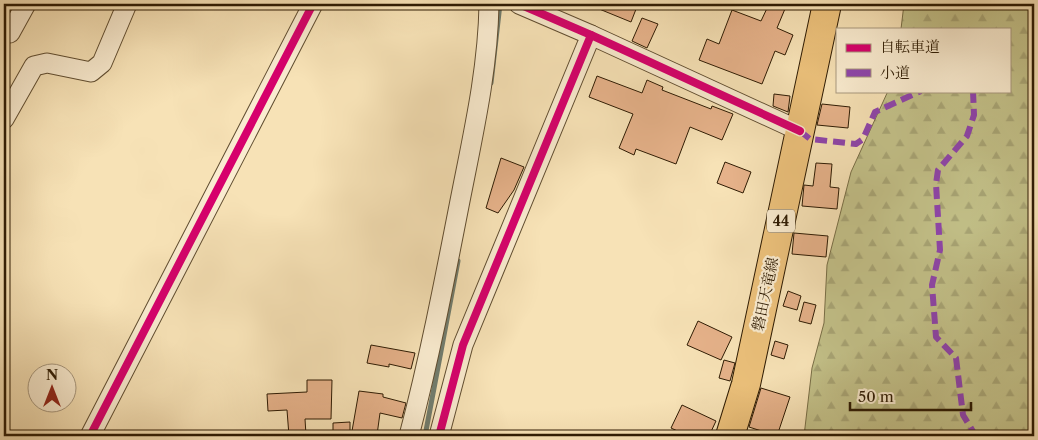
<svg xmlns="http://www.w3.org/2000/svg" width="1038" height="440" font-family="'Libre Caslon Text','Noto Serif JP',serif">
<defs>
<pattern id="forest-firs" width="22" height="20" patternUnits="userSpaceOnUse" patternTransform="scale(1.25)"><rect width="22" height="20" fill="#c3c189"/><path d="M5 1l3.5 6h-7zM16 11l3.5 6h-7z" fill="#a8a575"/></pattern>
</defs>
<rect width="100%" height="100%" fill="#f7e2b6"/>
<filter id="stains"><feTurbulence type="fractalNoise" baseFrequency=".004" numOctaves="4"/><feColorMatrix values="0 0 0 0 .2 0 0 0 0 .09 0 0 0 0 .02 0 0 0 .5 -.17"/></filter>
<radialGradient id="worn" r=".72"><stop offset=".6" stop-color="#630" stop-opacity="0"/><stop offset="1" stop-color="#630" stop-opacity=".3"/></radialGradient>
<polygon fill="url(#forest-firs)" stroke="#786e46" points="904,4 1034,4 1034,436 804,436 812,368 824,323 827,265 851,172 888,91 1009,91 1009,29 901,29"/>
<g fill="none" stroke-linecap="round" stroke-linejoin="round">
<g stroke="#717c6d" stroke-width="5">
<polyline points="491,83 500,4"/>
<polyline points="425,436 458,261"/>
</g>
</g>
<g fill="#e6b28a" stroke="#2e1b03">
<polygon points="587,4 638,4 631,22"/>
<polygon points="769,4 787,4 777,28 793,35 785,55 775,51 762,84 699,60 707,39 719,44 732,10 761,21"/>
<polygon points="642,18 658,24 647,48 632,41"/>
<polygon points="597,76 642,93 647,80 663,87 662,90 711,109 712,106 733,114 722,140 690,127 676,164 636,149 634,155 619,148 633,114 589,97"/>
<polygon points="774,94 790,96 788,112 773,106"/>
<polygon points="822,104 850,107 848,128 817,125"/>
<polygon points="501,158 524,167 514,190 498,213 486,208"/>
<polygon points="725,162 751,172 743,193 717,183"/>
<polygon points="816,163 832,164 830,187 839,188 837,209 802,206 804,185 813,186"/>
<polygon points="794,233 828,236 826,257 792,254"/>
<polygon points="788,291 801,296 797,310 783,306"/>
<polygon points="804,302 816,305 811,324 799,321"/>
<polygon points="698,321 732,337 721,360 687,345"/>
<polygon points="775,341 788,345 784,359 771,355"/>
<polygon points="371,345 415,353 411,369 389,364 389,367 367,363"/>
<polygon points="724,360 735,363 730,381 719,378"/>
<polygon points="307,380 332,380 331,419 305,419 306,435 289,436 287,410 268,411 267,394 307,392"/>
<polygon points="761,388 790,397 777,436 749,427"/>
<polygon points="359,391 383,394 383,397 406,403 402,418 380,413 377,435 352,431"/>
<polygon points="682,405 716,421 709,436 688,436 671,428"/>
<polygon points="350,422 350,436 333,436 333,423"/>
</g>
<g fill="none" stroke-linecap="round" stroke-linejoin="round">
<g stroke="#604d30" stroke-width="21">
<g id="minor">
<polyline points="10,33 26,4"/>
<polyline points="591,35 800,131"/>
<polyline points="4,119 34,66 47,63 91,72 102,63 127,4"/>
<polyline points="90,436 313,4"/>
<path d="M 409,436 C 429,360 444,283 459,206 C 472,139 488,72 489,4"/>
<polyline points="439,436 463,345 591,35 519,4"/>
</g>
</g>
<g stroke="#2e1b03" stroke-width="30">
<polyline id="primary" points="730,436 746,384 827,4"/>
</g>
<use href="#minor" stroke="#faecd0" stroke-width="19"/>
<use href="#primary" stroke="#ecc17b" stroke-width="28"/>
<g stroke="#8e44ad" stroke-width="6" stroke-dasharray="12 6" stroke-linecap="butt">
<polyline points="973,91 974,115 967,136 938,170 936,184 940,250 932,285 936,337 956,358 963,415 974,433 980,436"/>
<polyline points="800,131 810,139 856,144 863,139 875,112 921,91"/>
</g>
<g stroke="#faecd0" stroke-width="11">
<g id="cycleway">
<polyline points="591,35 800,131"/>
<polyline points="90,436 313,4"/>
<polyline points="439,436 463,345 591,35 519,4"/>
</g>
</g>
<use href="#cycleway" stroke="#d6006c" stroke-width="8"/>
</g>
<g text-anchor="middle" dominant-baseline="central" stroke-width="4.5" stroke-linejoin="round" paint-order="stroke">
<rect fill="#faecd0" stroke="#6b5a40" stroke-width="1" x="767" y="209.5" width="28" height="23" rx="4"/>
<g font-size="14" font-weight="bold" fill="#2e1b03">
<text x="781" y="221">44</text>
</g>
<g font-size="15" fill="#2e1b03" stroke="#faecd0">
<text transform="translate(765 294) rotate(-78)">磐田天竜線</text>
</g>
</g>
<rect width="1038" height="440" fill="none" stroke="#f7e2b6" stroke-width="20"/>
<rect x="5" y="5" width="1028" height="430" fill="none" stroke="#2e1b03" stroke-width="2.5"/>
<rect x="10" y="10" width="1018" height="420" fill="none" stroke="#2e1b03"/>
<rect x="836" y="28" width="175" height="65" fill="#faecd0" stroke="#a8987e"/>
<rect x="846" y="44" width="25" height="8" fill="#d6006c" stroke="#a8987e"/>
<text x="880" y="52" font-size="15" fill="#2e1b03">自転車道</text>
<rect x="846" y="69" width="25" height="8" fill="#8e44ad" stroke="#a8987e"/>
<text x="880" y="78" font-size="15" fill="#2e1b03">小道</text>
<g transform="translate(52 388)"><circle r="24" fill="#faecd0" stroke="#a8987e"/>
<path d="M0-4L9 19L0 12L-9 19Z" fill="#8f2418"/>
<text y="-8" font-size="14" font-weight="bold" text-anchor="middle" fill="#2e1b03">N</text>
</g>
<path d="M850 402v8h121v-8" fill="none" stroke="#2e1b03" stroke-width="2.5"/>
<text x="858" y="402" font-size="15" fill="#2e1b03" stroke="#faecd0" stroke-width="4" paint-order="stroke">50 m</text>
<rect width="100%" height="100%" filter="url(#stains)"/>
<rect width="100%" height="100%" fill="url(#worn)"/>
</svg>
